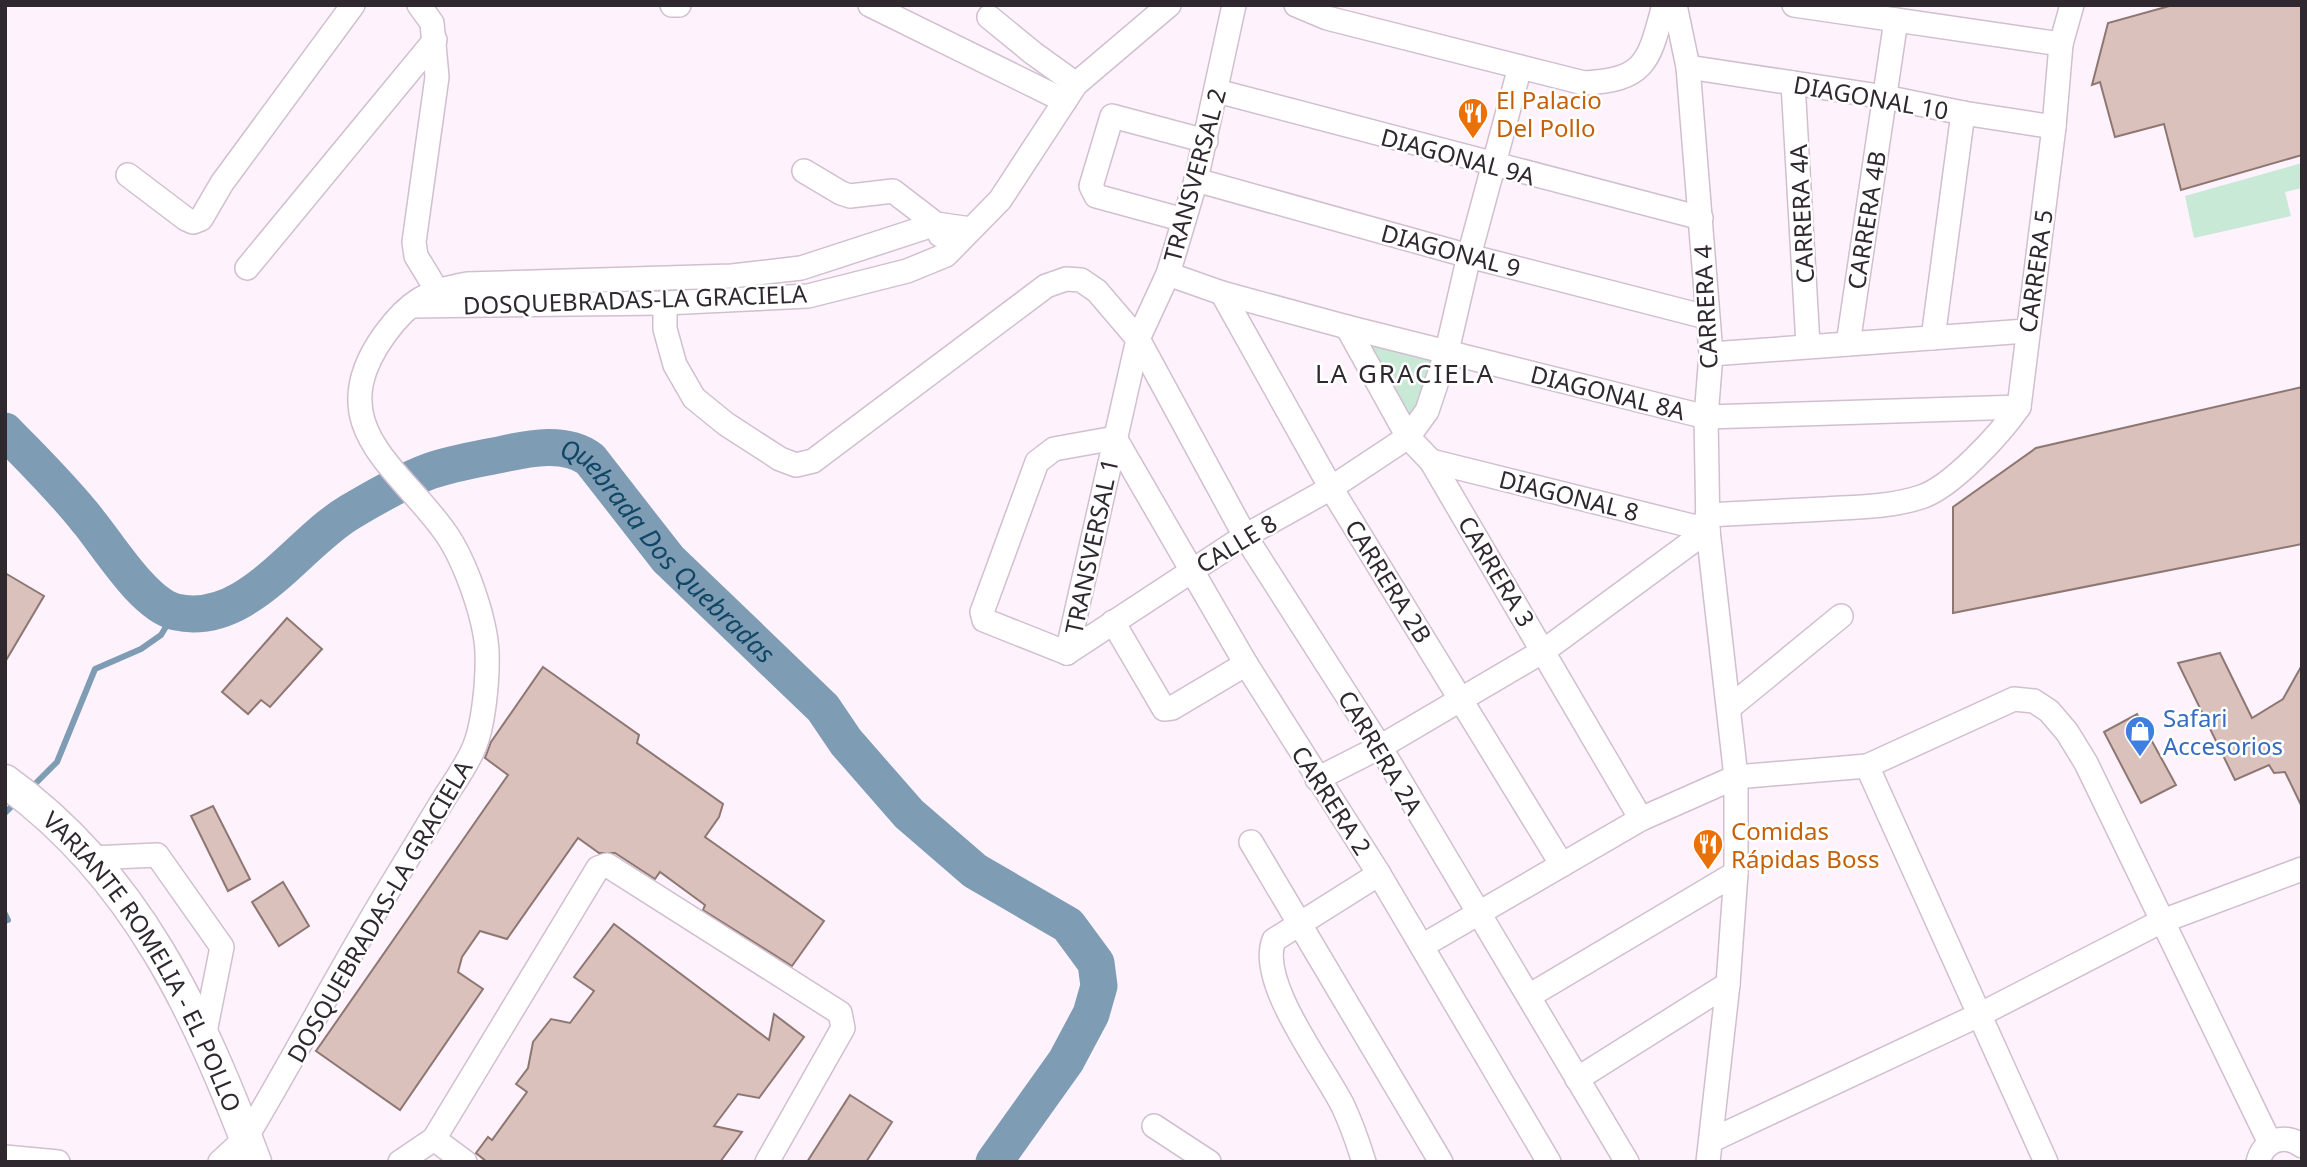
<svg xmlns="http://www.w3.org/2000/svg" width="2307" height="1167" font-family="'Noto Sans',sans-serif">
<rect width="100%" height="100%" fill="#fef3fd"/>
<g fill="#c7e9d5">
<polygon points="2302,163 2302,188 2285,192 2291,216 2194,238 2185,196"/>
<polygon points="1347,327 1447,351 1408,437"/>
</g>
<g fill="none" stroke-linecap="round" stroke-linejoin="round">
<g stroke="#7e9cb3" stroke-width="6">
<polyline points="29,790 57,762 95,669 141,649 161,635 175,612"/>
<polyline points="5,813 16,802"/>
<polyline points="5,914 8,920 5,921"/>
</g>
<path stroke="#7e9cb3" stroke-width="37" id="s1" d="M 5,431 C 33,460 63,489 88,521 C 108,545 144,605 176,612 C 247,628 297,543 350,512 C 375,497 403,481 430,471 C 453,463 479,459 503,454 C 530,448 566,441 590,459 L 668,559 L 823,708 L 846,742 L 909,814 L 975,871 L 1068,925 L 1096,963 L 1099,986 L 1091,1014 L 1066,1061 L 994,1162"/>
</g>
<g fill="#dac1bc" stroke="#8e7773" stroke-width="2">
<polygon points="2173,5 2302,5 2302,155 2181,190 2164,124 2115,137 2100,82 2092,85 2108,23"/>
<polygon points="2302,387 2302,544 1953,613 1953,507 2036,448"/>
<polygon points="5,573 44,596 5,662"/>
<polygon points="287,618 322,649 270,707 261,700 248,714 222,692"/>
<polygon points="2220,653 2252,718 2283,699 2302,665 2302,807 2285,772 2274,773 2269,765 2235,780 2178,663"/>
<polygon points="543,667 639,735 637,743 723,804 719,817 705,837 824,921 792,966 703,910 705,905 660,872 655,879 615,853 599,853 578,838 507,939 480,931 462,957 458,972 483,989 400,1110 316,1051 508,775 485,758 491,742"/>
<polygon points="2137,714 2176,785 2141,803 2104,732"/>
<polygon points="213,806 250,879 228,891 191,816"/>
<polygon points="283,882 309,926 279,946 252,902"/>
<polygon points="614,924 769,1040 774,1014 804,1037 759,1098 738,1094 714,1126 742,1132 720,1162 487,1162 476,1153 488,1137 492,1140 527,1092 516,1084 528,1068 533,1042 551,1019 570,1023 594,991 574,977"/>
<polygon points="850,1095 892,1122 866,1162 807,1162"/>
</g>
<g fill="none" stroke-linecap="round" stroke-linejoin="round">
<g stroke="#d1bfcf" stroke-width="26">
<g id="minor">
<polyline points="419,5 432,23 437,77 414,242 416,256 444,302"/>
<polyline points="672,5 679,5"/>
<polyline points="870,5 1065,101"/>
<path d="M 1296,5 L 1327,18 L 1584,83 C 1647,80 1649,60 1664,5"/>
<polyline points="1675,5 1688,67 1711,354 1706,417 1708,530 1736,777 1736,873 1728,984 1708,1162"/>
<polyline points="1794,5 2061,44"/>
<polyline points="989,17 1033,53 1076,84"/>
<polyline points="1688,67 1885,97 1963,113 2054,127"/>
<polyline points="1793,83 1808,345"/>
<polyline points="1217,91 1701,218"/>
<polyline points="804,171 841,193 850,196 893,191 936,224 940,235"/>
<polyline points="128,175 186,219 193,222 201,219 222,183 353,5"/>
<polyline points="1196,180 1469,256 1706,317"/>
<polyline points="1184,220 1096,196 1091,186 1112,116 1206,141"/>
<polyline points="247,268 435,40"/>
<polyline points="1168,274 1222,293 1347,327 1706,417 2019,407"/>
<polyline points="1222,293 1331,488 1562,865"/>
<polyline points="665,303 665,329 675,365 694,398 726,424 780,459 796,465 813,461 1046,286 1066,279 1081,280 1097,291 1138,339 1245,536 1380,747 1627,1162"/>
<polyline points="412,306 665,303 808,296 907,271 946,255 1000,200 1076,84 1169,5"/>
<polyline points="1347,327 1408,437 1431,461 1641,819"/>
<polyline points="1933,338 1963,113"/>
<polyline points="1848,344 1896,20"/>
<polyline points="1711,354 2026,331"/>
<polyline points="1115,438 1246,664 1379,874 1549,1162"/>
<polyline points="1431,461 1708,530"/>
<path d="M 1707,515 C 1747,513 1786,511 1825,509 C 1857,507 1891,507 1921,497 C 1952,487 2000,434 2019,407 L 2054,127 L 2061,44 L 2072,5"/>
<polyline points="1113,622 1164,709 1172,708 1246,664"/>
<polyline points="1067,653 1245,536 1331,488 1408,437 1427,411 1447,351 1469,256 1520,67"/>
<polyline points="1067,653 1138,339 1168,274 1196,180 1234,5"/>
<polyline points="1067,653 984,620 982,612 1037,462 1054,449 1115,438"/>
<polyline points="1730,707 1841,616"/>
<polyline points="1867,766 2046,1162"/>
<polyline points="1317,779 1380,747 1545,650 1708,530"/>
<polyline points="1251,842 1441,1162"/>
<polyline points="92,858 157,855 222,947 204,1037"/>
<polyline points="1422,946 1641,819 1736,777 1867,766 2014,699 2034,701 2049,711 2067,732 2086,763 2270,1143"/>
<polyline points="1529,996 1736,873"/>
<polyline points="1577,1079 1728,984"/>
<polyline points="1154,1126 1209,1162"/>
<polyline points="434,1139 465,1162"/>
<polyline points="1712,1140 1981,1014 2160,922 2302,869"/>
<polyline points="5,1157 58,1162"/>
<path d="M 220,1162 L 246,1138 C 292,1061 334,981 380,904 C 401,869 422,835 443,800 C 453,784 465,768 473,750 C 484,726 488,678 487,651 C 485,617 465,560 445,532 C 398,466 319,425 385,334 C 409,301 427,291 467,284 L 732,276 L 801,268 L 936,224 L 971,229"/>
<polyline points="400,1162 434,1139 598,868 607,865 840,1013 843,1028 767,1162"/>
<path d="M 1364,1162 C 1358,1143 1351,1123 1343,1106 C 1323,1066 1257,982 1274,940 L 1379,874"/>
<path d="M 2258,1162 C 2263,1141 2284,1132 2302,1146"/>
</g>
</g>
<g stroke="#d1bfcf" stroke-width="35">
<g id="highway">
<path id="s2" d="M 5,781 C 137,876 199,1014 255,1162"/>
</g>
</g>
<use href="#minor" stroke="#fff" stroke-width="23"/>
<use href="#highway" stroke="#fff" stroke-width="32"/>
</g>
<defs>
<g id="restaurant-pin" transform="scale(1.575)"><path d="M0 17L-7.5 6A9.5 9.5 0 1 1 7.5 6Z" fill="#e8710a" stroke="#fff"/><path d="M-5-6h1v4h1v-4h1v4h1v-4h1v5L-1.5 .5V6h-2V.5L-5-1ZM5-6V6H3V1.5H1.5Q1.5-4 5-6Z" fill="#fff"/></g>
<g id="shop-pin" transform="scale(1.575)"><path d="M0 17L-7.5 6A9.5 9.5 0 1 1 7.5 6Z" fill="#3f7fe0" stroke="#fff"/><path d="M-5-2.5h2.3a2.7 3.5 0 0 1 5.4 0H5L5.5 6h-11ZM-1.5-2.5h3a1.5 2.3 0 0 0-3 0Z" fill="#fff"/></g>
</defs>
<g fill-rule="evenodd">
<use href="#restaurant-pin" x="1473" y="113"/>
<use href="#shop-pin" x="2140" y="731"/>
<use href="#restaurant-pin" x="1708" y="844"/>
</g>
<g text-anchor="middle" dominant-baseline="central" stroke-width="5" stroke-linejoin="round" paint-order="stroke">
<g font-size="24" fill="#2f282f" stroke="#fff">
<text transform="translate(1871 97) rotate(10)">DIAGONAL 10</text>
<text transform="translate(1458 156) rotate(15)">DIAGONAL 9A</text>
<text transform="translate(1194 175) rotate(-75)">TRANSVERSAL 2</text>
<text transform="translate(1801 214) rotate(-93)">CARRERA 4A</text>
<text transform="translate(1866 220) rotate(-81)">CARRERA 4B</text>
<text transform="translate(1451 250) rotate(15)">DIAGONAL 9</text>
<text transform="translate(2035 271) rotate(-82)">CARRERA 5</text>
<text transform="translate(635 299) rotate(-2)">DOSQUEBRADAS-LA GRACIELA</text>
<text transform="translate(1705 307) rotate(-93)">CARRERA 4</text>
<text transform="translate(1608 392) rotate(14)">DIAGONAL 8A</text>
<text transform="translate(1569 495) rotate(14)">DIAGONAL 8</text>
<text transform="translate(1236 543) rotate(-31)">CALLE 8</text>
<text transform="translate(1091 546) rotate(-78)">TRANSVERSAL 1</text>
<text transform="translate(1497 571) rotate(59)">CARRERA 3</text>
<text transform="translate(1389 581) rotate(58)">CARRERA 2B</text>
<text transform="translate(1381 752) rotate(59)">CARRERA 2A</text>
<text transform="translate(1332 800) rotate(57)">CARRERA 2</text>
<text transform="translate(379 911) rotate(-60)">DOSQUEBRADAS-LA GRACIELA</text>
<text stroke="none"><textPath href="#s2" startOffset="231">VARIANTE ROMELIA - EL POLLO</textPath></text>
</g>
<g font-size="24" fill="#c56008" stroke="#fff" text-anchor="start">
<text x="1496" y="99">El Palacio<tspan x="1496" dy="28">Del Pollo</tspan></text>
<text x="1731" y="830">Comidas<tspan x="1731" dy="28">Rápidas Boss</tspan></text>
</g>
<g font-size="24" fill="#366cbe" stroke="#fff" text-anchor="start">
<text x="2163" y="717">Safari<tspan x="2163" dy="28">Accesorios</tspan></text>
</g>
<g font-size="26" letter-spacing="2" fill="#2f282f" stroke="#fff">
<text x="1405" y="373">LA GRACIELA</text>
</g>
<g font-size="26" font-style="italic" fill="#114667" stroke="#fff">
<text stroke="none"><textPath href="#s1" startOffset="833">Quebrada Dos Quebradas</textPath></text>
</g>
</g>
<rect width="2307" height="1167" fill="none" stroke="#2f282f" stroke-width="14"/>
</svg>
